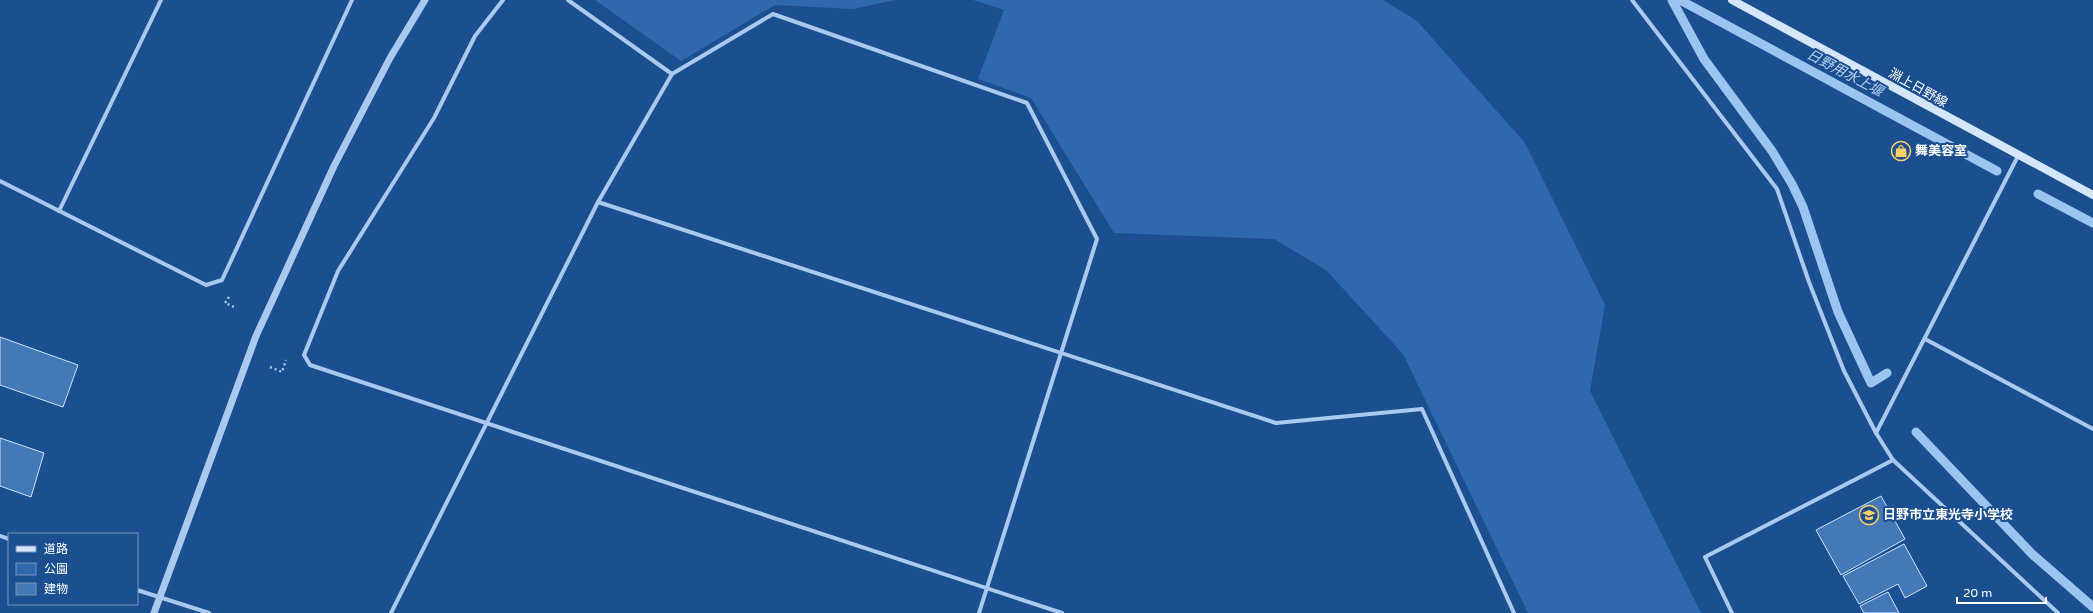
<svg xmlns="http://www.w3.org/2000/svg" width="2093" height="613" font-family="'Varela Round','Noto Sans JP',sans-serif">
<rect width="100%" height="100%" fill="#1b4f8f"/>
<g fill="#2e69ad">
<polygon points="595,0 896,0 852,9 775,5 681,61"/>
<polygon points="973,0 1383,0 1417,21 1525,143 1605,305 1590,391 1701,613 1528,613 1403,354 1326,270 1274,239 1114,233 1031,98 978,79 1004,10"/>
</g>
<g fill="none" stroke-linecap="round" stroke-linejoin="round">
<g stroke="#9cc4f0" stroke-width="9">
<polyline points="1672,0 1704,59 1772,151 1792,184 1803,207 1838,312 1871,383 1887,373"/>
<polyline points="1680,0 1997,171"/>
<polyline points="2038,194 2093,223"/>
<polyline points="1916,432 2032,554 2093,607"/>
</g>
</g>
<g fill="#4478b7" stroke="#cfe3fa">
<polygon points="0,337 78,365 63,407 0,385"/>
<polygon points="0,438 44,453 31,497 0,486"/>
<polygon points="1881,496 1905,539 1841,575 1816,530"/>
<polygon points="1904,544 1927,586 1905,598 1898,584 1859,604 1843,576"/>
<polygon points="1888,592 1899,613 1864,613 1860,606"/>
</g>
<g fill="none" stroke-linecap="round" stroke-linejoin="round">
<g stroke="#a9c9ee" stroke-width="2.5" stroke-dasharray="2 3" stroke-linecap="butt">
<polyline points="229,297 225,303 234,307"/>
<polyline points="270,367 282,372 286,360"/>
</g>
<g stroke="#a9c9ee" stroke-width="4">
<polyline points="503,0 475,36 434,118 338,271 304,355 310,365 1062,613"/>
<polyline points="568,0 672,74 773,14 1027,103 1097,239 979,613"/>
<polyline points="1632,0 1777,189 1809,282 1844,371 1876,433 1893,460 2058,613"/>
<polyline points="0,181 206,285 222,280 352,0"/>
<polyline points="598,202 1276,423 1422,409 1514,613"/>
<polyline points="59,211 161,0"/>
<polyline points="1925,339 2093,429"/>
<polyline points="1876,433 2018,156"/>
<polyline points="0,536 9,539"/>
<polyline points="137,590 209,613"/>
<polyline points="391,613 598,202 672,74"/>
<polyline points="1732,613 1705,557 1893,460"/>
</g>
<polyline stroke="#a9c9ee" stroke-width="7" points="154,613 256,336 334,166 390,58 425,0"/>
<polyline stroke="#d6e6fa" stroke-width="8" points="1732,0 2093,195"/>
</g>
<defs>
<g id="shop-ring" transform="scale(1)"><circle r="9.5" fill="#1b4f8f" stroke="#ffd166" stroke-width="1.5"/><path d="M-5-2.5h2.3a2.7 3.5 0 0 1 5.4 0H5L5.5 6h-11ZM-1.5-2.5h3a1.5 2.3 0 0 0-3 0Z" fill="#ffd166"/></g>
<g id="school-ring" transform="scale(1)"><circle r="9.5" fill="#1b4f8f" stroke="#ffd166" stroke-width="1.5"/><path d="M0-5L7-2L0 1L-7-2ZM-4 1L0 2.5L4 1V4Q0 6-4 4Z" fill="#ffd166"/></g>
</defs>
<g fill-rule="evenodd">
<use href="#shop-ring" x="1901" y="151"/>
<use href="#school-ring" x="1869" y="515"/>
</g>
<g text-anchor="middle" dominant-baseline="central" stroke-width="4" stroke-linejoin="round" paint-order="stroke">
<g font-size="13" fill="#fff" stroke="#1b4f8f">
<text transform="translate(1918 88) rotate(29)">淵上日野線</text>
</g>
<g font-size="13" font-weight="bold" fill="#fff" stroke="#1b4f8f" text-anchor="start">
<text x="1915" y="151">舞美容室</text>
<text x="1883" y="515">日野市立東光寺小学校</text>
</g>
<g font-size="14" font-style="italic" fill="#b5d3f5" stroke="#1b4f8f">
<text transform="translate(1845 73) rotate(28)">日野用水上堰</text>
</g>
</g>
<rect x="8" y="533" width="130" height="72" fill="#1b4f8f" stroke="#7695bc"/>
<rect x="16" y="546" width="20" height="6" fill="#d6e6fa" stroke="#7695bc"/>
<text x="44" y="553" font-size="12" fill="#ffffff">道路</text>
<rect x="16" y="563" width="20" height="12" fill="#2e69ad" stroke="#7695bc"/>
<text x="44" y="573" font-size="12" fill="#ffffff">公園</text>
<rect x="16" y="583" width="20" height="12" fill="#4478b7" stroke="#7695bc"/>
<text x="44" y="593" font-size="12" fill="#ffffff">建物</text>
<path d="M1957 597v6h89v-6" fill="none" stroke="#ffffff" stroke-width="2"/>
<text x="1963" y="597" font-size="12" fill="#ffffff" stroke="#1b4f8f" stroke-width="3" paint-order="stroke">20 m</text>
</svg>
